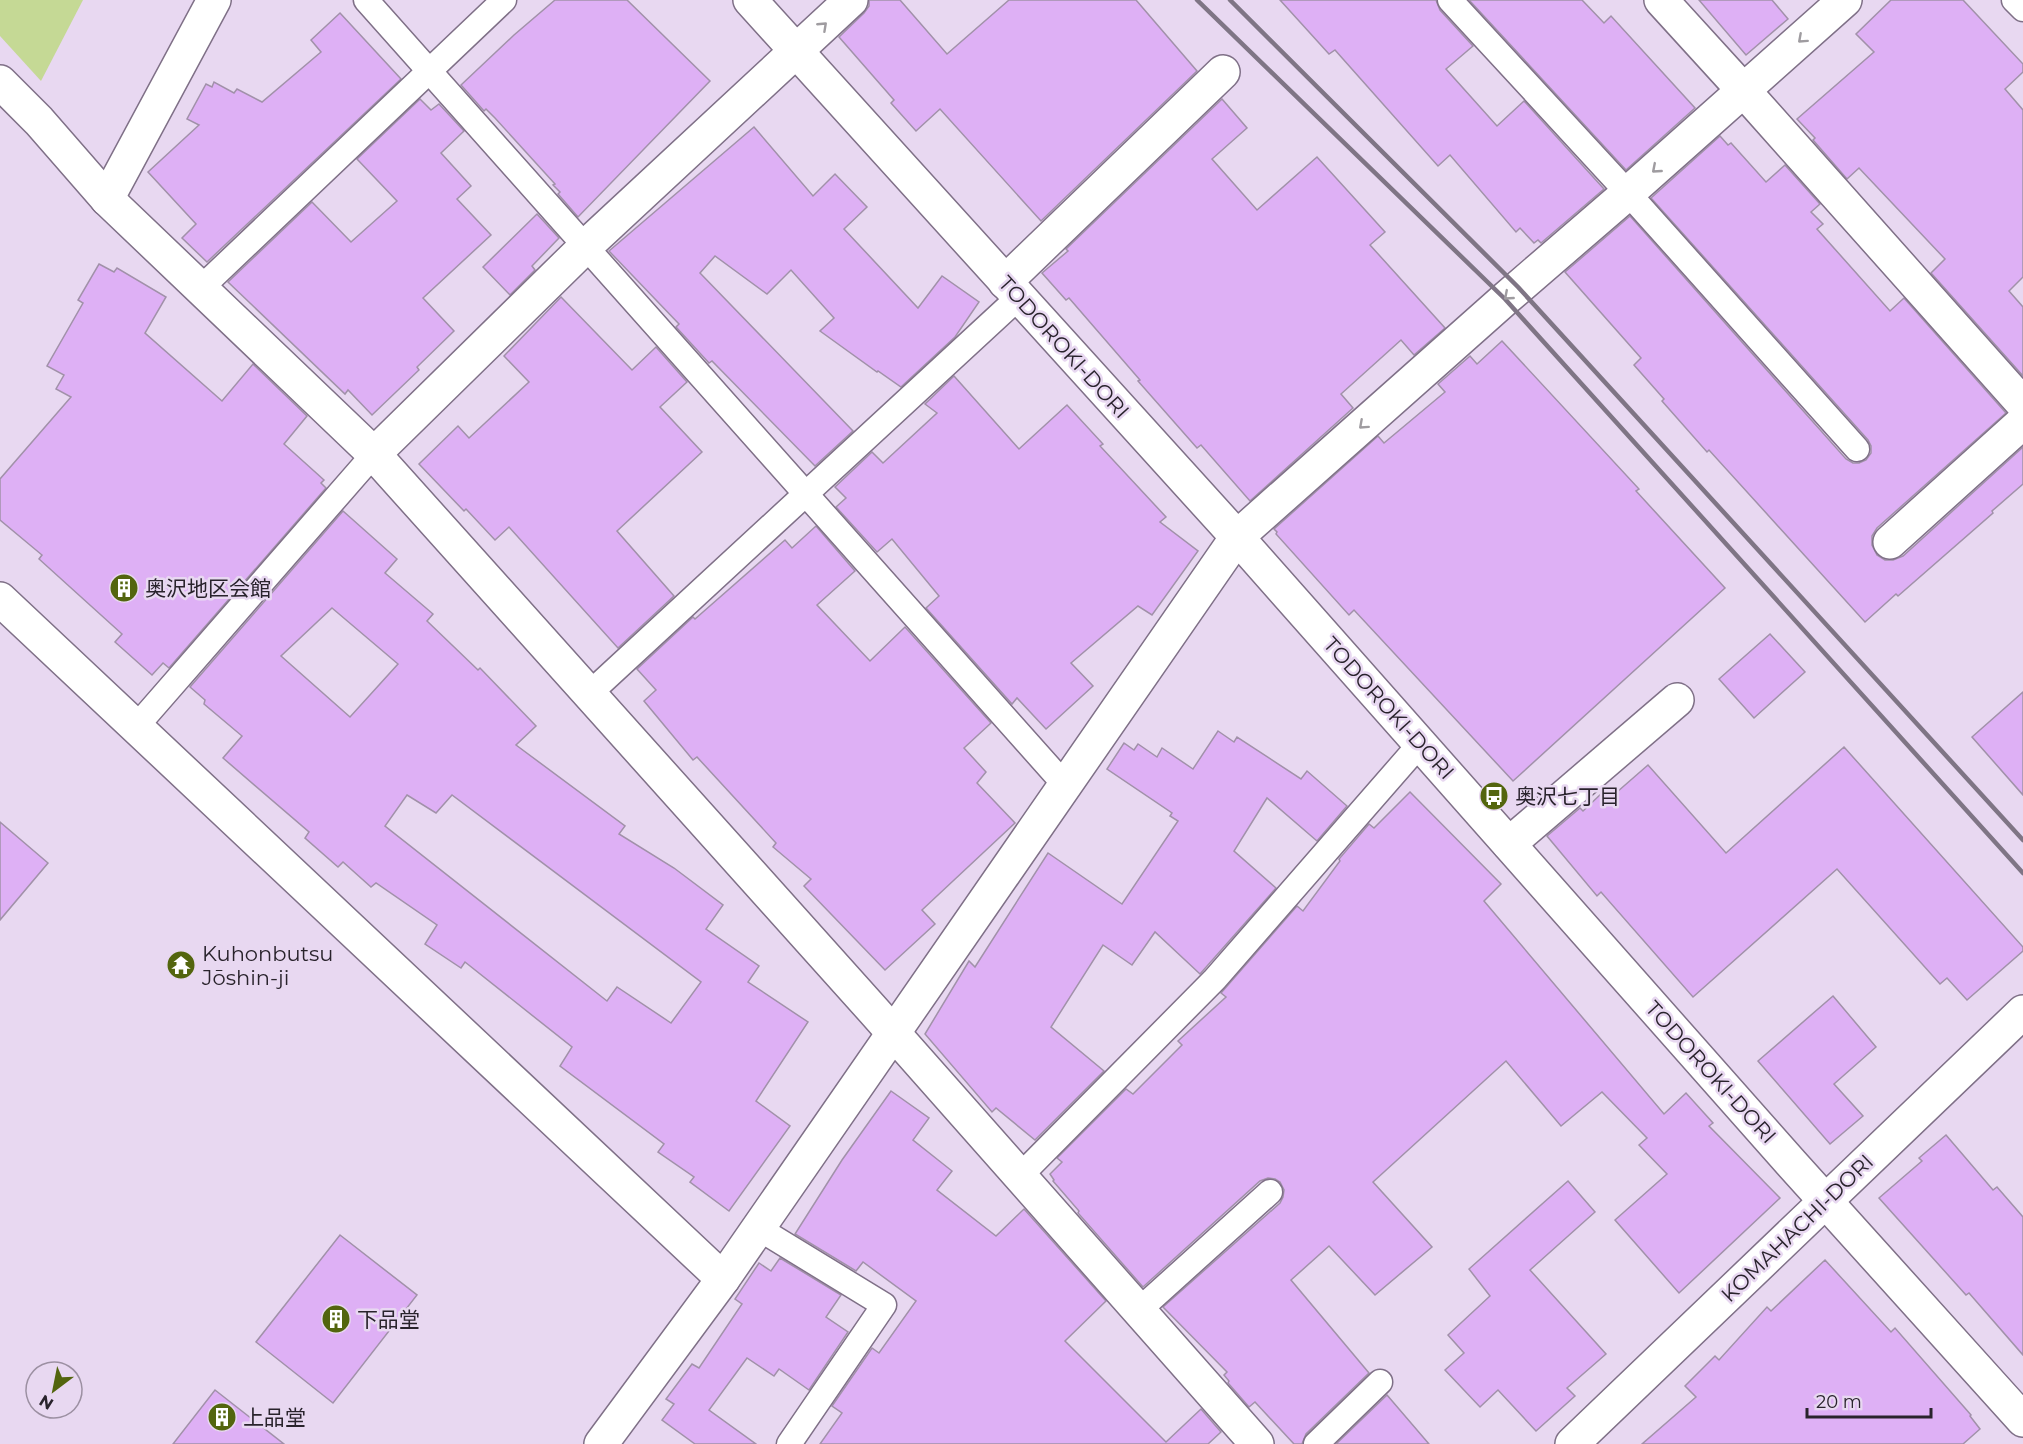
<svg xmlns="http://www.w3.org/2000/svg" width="2023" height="1444" font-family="Montserrat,'Noto Sans JP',sans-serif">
<rect width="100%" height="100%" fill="#e8d8f1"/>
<polygon fill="#c5d995" points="0,0 83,0 41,81 0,36"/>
<g fill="#deb0f5" stroke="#a191a9" stroke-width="1.5" fill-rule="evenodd">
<polygon points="555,0 627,0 710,81 578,217 558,194 560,192 553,185 555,184 495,118 486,109 484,111 461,85 514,35"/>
<polygon points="869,0 900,0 947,54 1009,0 1136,0 1197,71 1041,221 940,109 916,131 891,103 894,100 839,37 864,13 869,6"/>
<polygon points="1280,0 1436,0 1440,10 1473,46 1446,69 1497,126 1524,101 1604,189 1541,243 1538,240 1534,243 1520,228 1516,232 1450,155 1438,166 1335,50 1329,54"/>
<polygon points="1469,0 1582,0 1604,23 1611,16 1695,108 1626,170"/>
<polygon points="1699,0 1772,0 1788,19 1746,55"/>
<polygon points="1891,0 1963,0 2023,64 2023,72 2005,89 2023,110 2023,277 2009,291 2023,307 2023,376 1931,273 1945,259 1859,168 1847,179 1813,140 1815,138 1797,119 1874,52 1856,34"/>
<polygon points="340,13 401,79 207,262 182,238 196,224 148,172 199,125 187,119 206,84 212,87 214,82 234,93 237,89 262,102 321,52 311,40"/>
<polygon points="420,99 431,110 439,104 464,131 441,153 471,186 457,199 491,235 423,298 454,331 417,367 419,370 372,415 348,390 345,394 228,282 312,202 351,242 397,201 357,159"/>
<polygon points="1222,99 1247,128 1212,159 1257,210 1317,157 1385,232 1370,245 1445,328 1414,355 1401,340 1341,394 1353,408 1250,501 1201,445 1197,448 1138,381 1140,380 1069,298 1066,300 1042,273 1068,251 1066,249"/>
<polygon points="754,127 813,196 835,174 867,207 844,229 918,308 942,276 979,302 955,337 901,387 878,371 877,372 820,331 834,318 791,270 767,294 715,256 700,273 853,431 815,466 712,361 709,363 676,327 679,324 609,251"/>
<polygon points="1720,136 1728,145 1731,143 1766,182 1785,165 1820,204 1811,212 1823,224 1817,229 1890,311 1904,298 2006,413 1877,528 1872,536 1872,545 1877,555 1885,560 1893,560 1903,556 2023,447 2023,484 1992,511 1993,513 1898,596 1896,594 1865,622 1709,450 1707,452 1662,401 1664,399 1634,365 1641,358 1565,272 1630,216 1846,459 1853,463 1859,463 1866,460 1871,453 1871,446 1868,440 1651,198"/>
<polygon points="537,214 559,238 532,266 535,270 510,295 483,267"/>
<polygon points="99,264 114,272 117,268 166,297 145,333 222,401 253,364 307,416 284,444 324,480 321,483 326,488 169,668 163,663 152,675 115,642 122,634 39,559 42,555 0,520 0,479 71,397 56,389 64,375 47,366 83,303 78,300"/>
<polygon points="561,297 632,370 656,347 687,382 660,407 702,452 617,531 674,596 618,648 509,527 495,540 466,509 464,511 419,464 458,426 469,438 529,382 504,356"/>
<polygon points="1502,341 1639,489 1636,491 1725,588 1513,781 1354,610 1349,615 1276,534 1277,532 1274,529 1378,436 1384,443 1445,392 1438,384 1470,356 1477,364"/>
<polygon points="954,376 1019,449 1067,405 1103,444 1100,446 1166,517 1160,522 1198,551 1152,615 1138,606 1071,663 1093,686 1046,729 1017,698 1012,704 926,608 939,596 892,539 877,552 836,507 846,498 835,487 872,452 883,463 937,413 925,404"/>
<path d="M 343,511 L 397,559 L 385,573 L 433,614 L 427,621 L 478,670 L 480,668 L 536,726 L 516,745 L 625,826 L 619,834 L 674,868 L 723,905 L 706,929 L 759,966 L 748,982 L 808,1022 L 756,1101 L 790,1126 L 729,1211 L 690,1182 L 694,1177 L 658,1152 L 664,1144 L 560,1066 L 572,1047 L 465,962 L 461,968 L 425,944 L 437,925 L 376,883 L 371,887 L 343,862 L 338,867 L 305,838 L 309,832 L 223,758 L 242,736 L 204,704 L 205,700 L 190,687 ZM 332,608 L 398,664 L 350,717 L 281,656 ZM 407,795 L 436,813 L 452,795 L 701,982 L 671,1023 L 617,987 L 607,1001 L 385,826 Z"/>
<polygon points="816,526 855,571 817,605 870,661 905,627 991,723 964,748 986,772 977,783 1015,823 922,910 935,924 885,970 804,886 811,879 773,847 776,843 697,757 693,760 644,701 656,690 637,669 693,617 695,619 785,540 792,548"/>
<polygon points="1770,634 1805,672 1754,718 1719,679"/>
<polygon points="2023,692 2023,795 1972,737"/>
<polygon points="1218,731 1234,742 1237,737 1301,779 1307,771 1347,806 1317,841 1267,798 1234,851 1276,888 1200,974 1155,932 1132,965 1103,945 1051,1027 1104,1071 1035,1140 996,1108 992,1112 925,1034 969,961 975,967 1048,853 1122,904 1178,821 1170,816 1172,813 1107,769 1124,743 1134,750 1138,744 1157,757 1162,748 1193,769"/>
<polygon points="1844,747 2023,947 2023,951 1967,1000 1947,978 1940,984 1837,869 1693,997 1601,892 1597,896 1547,836 1580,808 1583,811 1603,792 1609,799 1648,765 1726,853"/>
<polygon points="1410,792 1501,884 1484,901 1664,1114 1686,1093 1713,1123 1709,1126 1780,1198 1679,1293 1615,1220 1667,1174 1639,1145 1647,1138 1602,1092 1561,1126 1506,1061 1373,1182 1432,1247 1375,1295 1329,1246 1291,1280 1369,1373 1306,1434 1302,1444 1294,1444 1255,1402 1249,1407 1228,1383 1229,1381 1224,1375 1227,1372 1163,1307 1280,1203 1283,1197 1284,1190 1280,1182 1275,1179 1268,1178 1260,1181 1143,1287 1078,1213 1079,1211 1053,1181 1054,1180 1050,1174 1062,1162 1057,1158 1126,1089 1133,1094 1182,1045 1178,1041 1226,997 1221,993 1297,906 1303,911 1340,861 1339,859 1369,824 1374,828"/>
<polygon points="0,822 48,863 0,920"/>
<polygon points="1833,996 1876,1047 1834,1084 1863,1116 1830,1144 1758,1061"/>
<polygon points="891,1091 929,1118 913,1140 952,1171 937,1190 996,1236 1024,1209 1106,1301 1065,1341 1166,1442 1201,1409 1221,1432 1208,1444 820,1444 842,1413 832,1406 872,1348 879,1353 916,1301 863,1262 856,1271 795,1234 842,1160"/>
<polygon points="1946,1135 1993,1190 1997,1187 2023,1217 2023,1355 1969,1293 1966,1295 1879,1198 1922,1161 1919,1158"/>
<polygon points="1568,1181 1595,1212 1530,1270 1606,1354 1567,1388 1575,1396 1536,1431 1498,1390 1480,1407 1445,1370 1464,1353 1448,1335 1490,1296 1469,1269"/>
<polygon points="340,1235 417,1295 333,1403 256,1342"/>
<polygon points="780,1258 841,1295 826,1317 848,1332 809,1390 779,1369 774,1376 747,1358 709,1410 756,1444 695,1444 662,1420 674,1404 666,1399 692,1364 699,1368 742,1304 735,1299 759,1263 771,1271"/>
<polygon points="1825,1260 1891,1332 1895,1328 1971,1415 1970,1416 1980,1429 1963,1444 1642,1444 1696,1397 1685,1386 1715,1356 1719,1360 1767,1307 1771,1311"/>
<polygon points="215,1390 284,1444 173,1444"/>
<polygon points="1387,1395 1429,1444 1336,1444"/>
</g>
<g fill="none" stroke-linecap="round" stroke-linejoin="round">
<g stroke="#7f7087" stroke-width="27">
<g id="service">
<polyline points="366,0 1065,785"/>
<polyline points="1450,0 1628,193 1857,449"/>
<polyline points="2014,0 2023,9"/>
<polyline points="201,288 504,0"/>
<polyline points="589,694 1019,297"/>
<polyline points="135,728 374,454"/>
<polyline points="1020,1176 1215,979 1420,744"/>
<polyline points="758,1228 884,1305 789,1444"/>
<polyline points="1138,1311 1270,1192"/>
<polyline points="1316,1444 1380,1382"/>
</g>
</g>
<g stroke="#7f7087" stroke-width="36">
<g id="minor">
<polyline points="1661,0 1744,91 2023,404"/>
<polyline points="0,82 39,121 107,199 374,454 873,1010 1257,1444"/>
<polyline points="107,199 214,0"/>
<polyline points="1005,282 1223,72"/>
<polyline points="374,454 586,246 851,0"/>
<polyline points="1890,542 2023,422"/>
<polyline points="0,599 723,1279"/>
<polyline points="1509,844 1677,700"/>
<polyline points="601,1444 723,1279 1237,537 1505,299 1628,193 1845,0"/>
</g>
</g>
<g stroke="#7f7087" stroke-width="36">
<g id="tertiary">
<polyline points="750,0 1237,537 1792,1164 2023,1420"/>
<polyline points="1572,1444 2023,1012"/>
</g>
</g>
<use href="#service" stroke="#fff" stroke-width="24"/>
<use href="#minor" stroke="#fff" stroke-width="33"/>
<use href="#tertiary" stroke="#fff" stroke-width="33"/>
<g stroke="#7f7585" stroke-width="4.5">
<polyline points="1197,0 1505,299 2023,873"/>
<polyline points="1230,0 1518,287 2023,840"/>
</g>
</g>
<defs><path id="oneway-chevron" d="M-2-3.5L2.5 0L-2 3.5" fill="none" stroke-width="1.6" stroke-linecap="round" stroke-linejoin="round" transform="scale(1.5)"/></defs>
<g stroke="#9f9ca0">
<use href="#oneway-chevron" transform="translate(823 26) rotate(-43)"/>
<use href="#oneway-chevron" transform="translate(1802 39) rotate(138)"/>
<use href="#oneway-chevron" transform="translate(1656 169) rotate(139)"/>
<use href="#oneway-chevron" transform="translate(1508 296) rotate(139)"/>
<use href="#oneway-chevron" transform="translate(1363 425) rotate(138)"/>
</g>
<defs>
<g id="building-disc" transform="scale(1.5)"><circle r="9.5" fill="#53650e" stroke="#e8d8f1"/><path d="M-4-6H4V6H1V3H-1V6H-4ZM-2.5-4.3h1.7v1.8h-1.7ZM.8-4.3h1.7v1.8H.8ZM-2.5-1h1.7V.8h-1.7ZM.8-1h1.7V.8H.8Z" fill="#fff"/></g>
<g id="bus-disc" transform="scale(1.5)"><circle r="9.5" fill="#53650e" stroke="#e8d8f1"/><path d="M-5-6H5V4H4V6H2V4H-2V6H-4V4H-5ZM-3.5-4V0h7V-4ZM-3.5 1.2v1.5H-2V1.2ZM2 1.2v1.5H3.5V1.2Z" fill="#fff"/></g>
<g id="temple-disc" transform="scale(1.5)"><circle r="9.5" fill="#53650e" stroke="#e8d8f1"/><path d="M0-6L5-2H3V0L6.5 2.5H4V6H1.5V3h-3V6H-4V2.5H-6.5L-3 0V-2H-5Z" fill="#fff"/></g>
</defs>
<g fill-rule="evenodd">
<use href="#building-disc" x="124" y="588"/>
<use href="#bus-disc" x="1494" y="796"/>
<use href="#temple-disc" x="181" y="965"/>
<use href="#building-disc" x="336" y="1319"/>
<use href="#building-disc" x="222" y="1417"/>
</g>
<g text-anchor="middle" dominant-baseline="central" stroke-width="5" stroke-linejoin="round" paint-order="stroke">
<g font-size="21" fill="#29232c" stroke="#e8d8f1">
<text transform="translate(1064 347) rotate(48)">TODOROKI-DORI</text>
<text transform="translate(1389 708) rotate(48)">TODOROKI-DORI</text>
<text transform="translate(1711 1072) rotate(48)">TODOROKI-DORI</text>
<text transform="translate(1797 1228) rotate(-44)">KOMAHACHI-DORI</text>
</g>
<g font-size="21" fill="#29232c" stroke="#e8d8f1" text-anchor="start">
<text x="145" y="588">奥沢地区会館</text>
<text x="1515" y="796">奥沢七丁目</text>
<text x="202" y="953">Kuhonbutsu<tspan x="202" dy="24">Jōshin-ji</tspan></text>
<text x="357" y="1319">下品堂</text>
<text x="243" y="1417">上品堂</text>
</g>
</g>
<g transform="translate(54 1390) rotate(212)"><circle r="28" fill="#e8d8f1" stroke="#9c90a2" stroke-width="1.5"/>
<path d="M0-4.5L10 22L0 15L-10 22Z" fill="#53650e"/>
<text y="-9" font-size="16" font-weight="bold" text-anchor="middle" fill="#29232c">N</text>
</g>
<path d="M1807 1408v9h124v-9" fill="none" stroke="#29232c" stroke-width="3"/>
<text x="1816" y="1408" font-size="18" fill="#29232c" stroke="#e8d8f1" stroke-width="4.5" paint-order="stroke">20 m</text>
</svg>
